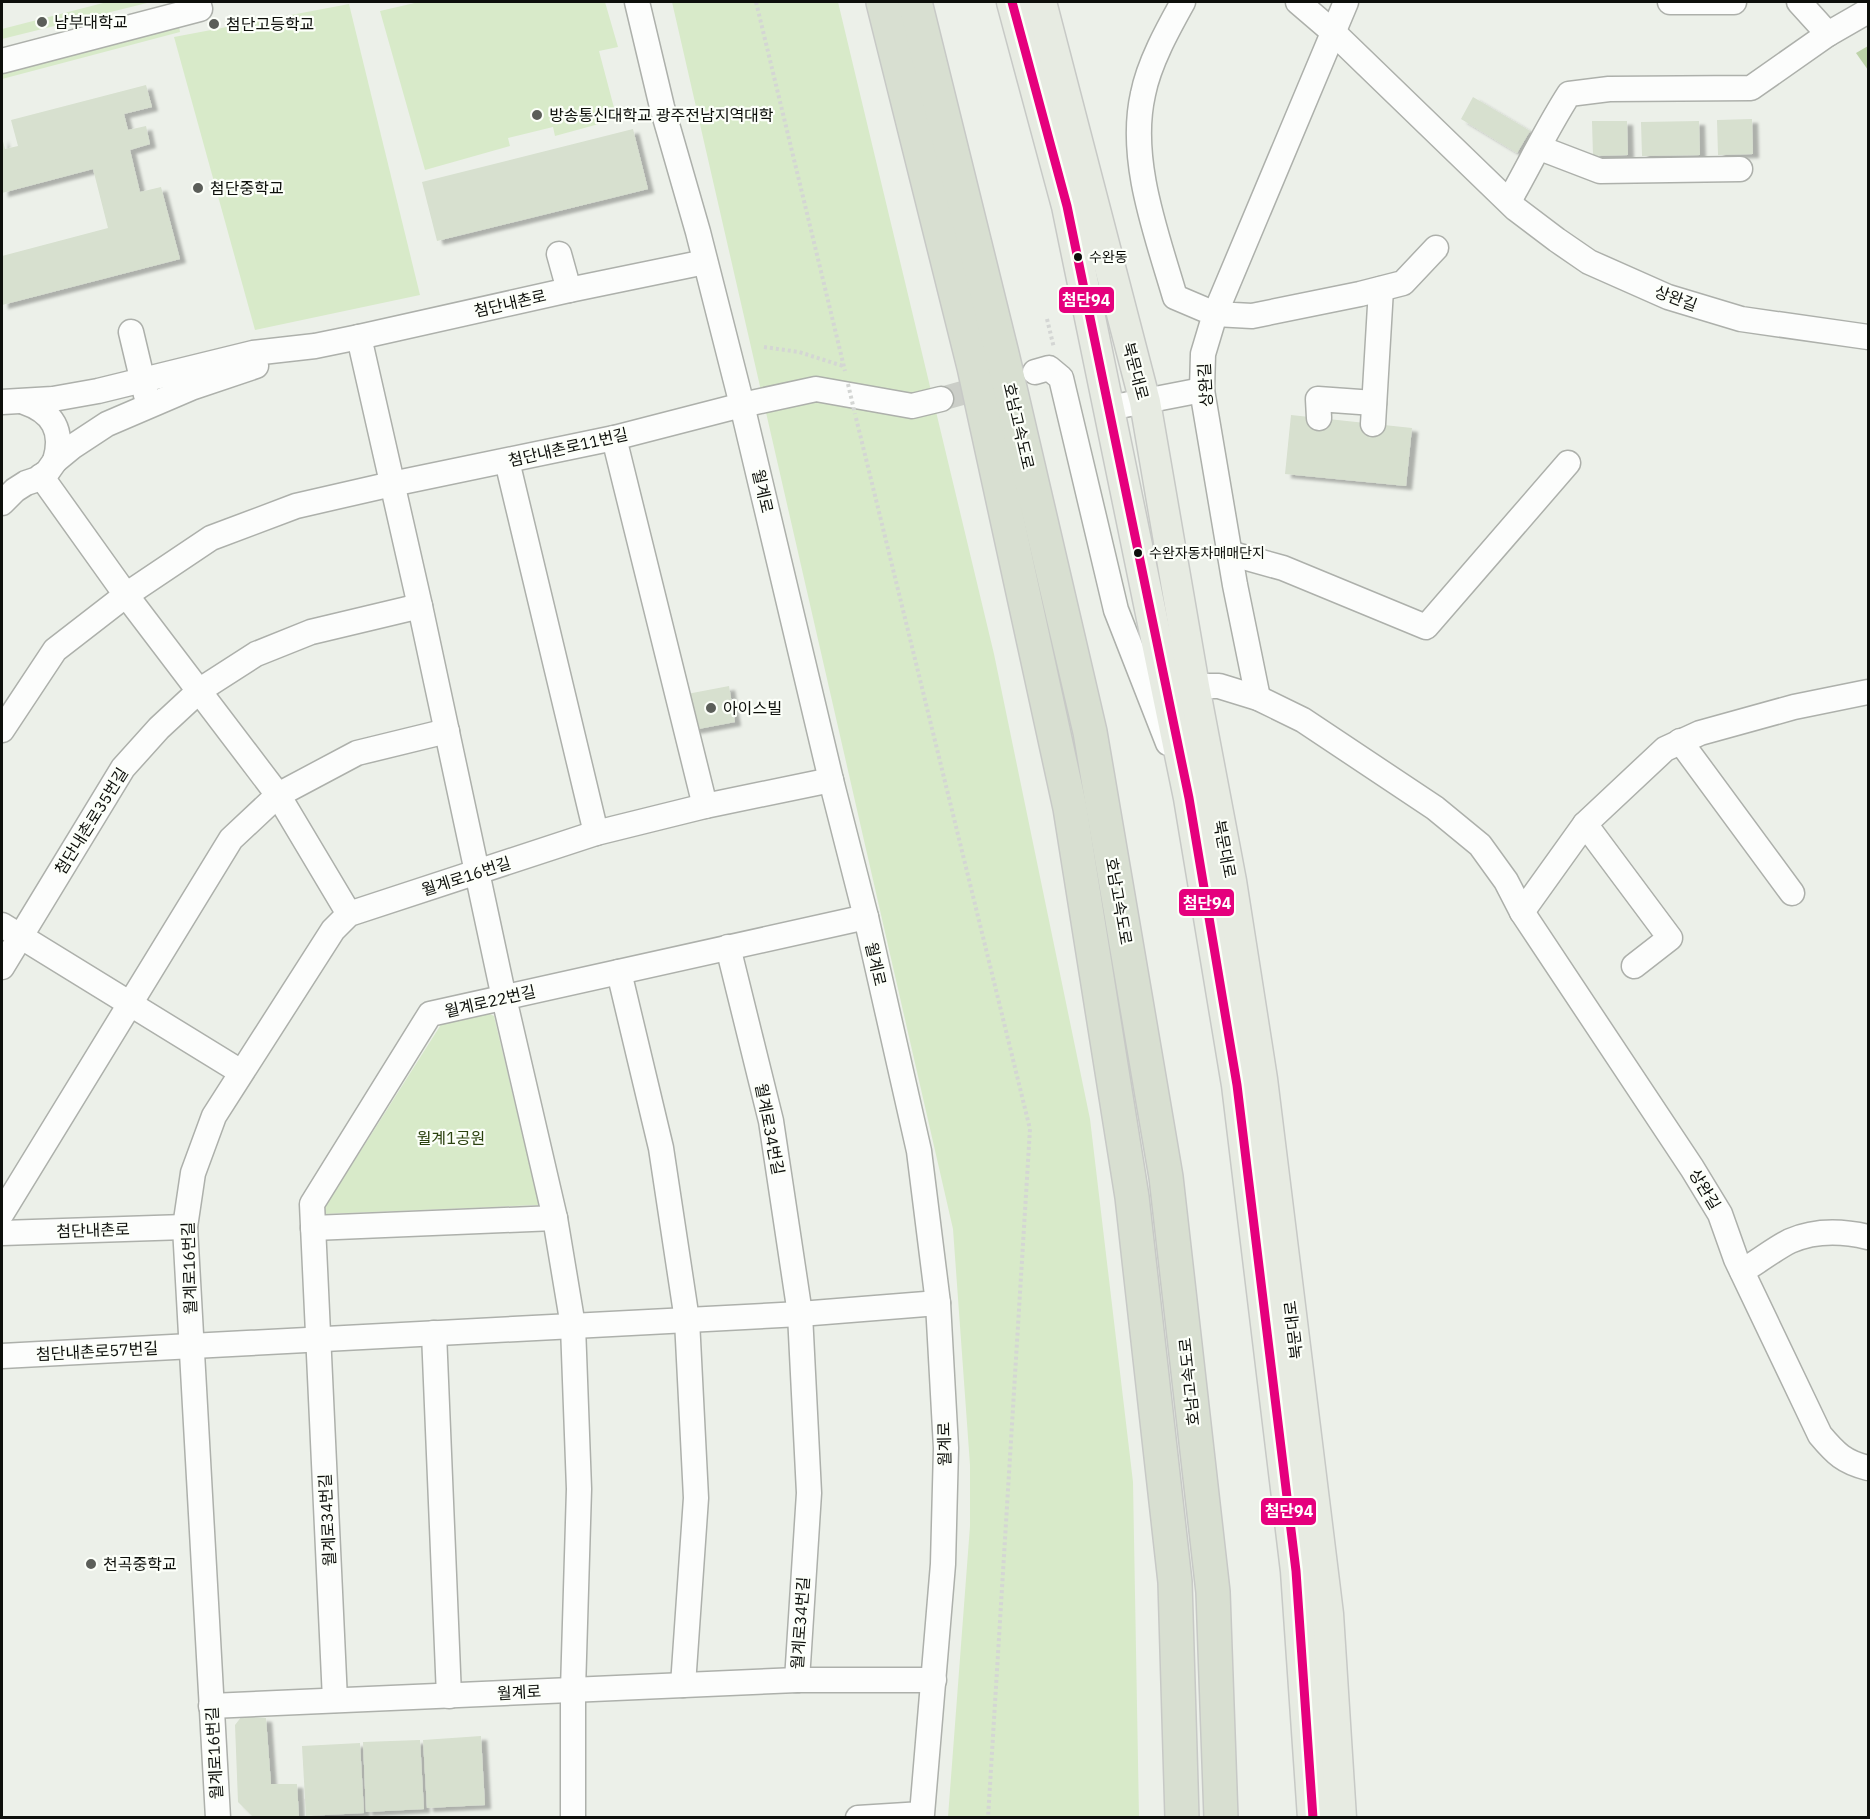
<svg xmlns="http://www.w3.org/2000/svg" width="1870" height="1819" font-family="'IBM Plex Sans','Noto Sans KR',sans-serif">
<defs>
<filter id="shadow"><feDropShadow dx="6" dy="4" stdDeviation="1.5" flood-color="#0004"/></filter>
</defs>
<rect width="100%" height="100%" fill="#ecf0e9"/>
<g fill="#d8eac9">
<polygon points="107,2 151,2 2,39 2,29"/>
<polygon points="419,2 605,2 618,47 599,51 617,119 555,136 553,127 508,138 510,146 425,170 380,11"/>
<polygon points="672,2 838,2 994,654 1090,1119 1133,1482 1139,1817 948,1817 970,1526 970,1465 953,1229"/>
<polygon points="349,4 420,295 255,330 174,37"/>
<polygon points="178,20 180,32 2,79 2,65"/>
<polygon points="488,1013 494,1016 539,1205 324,1214 325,1207 442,1023"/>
</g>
<polygon fill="#bcd2a8" points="1868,46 1868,70 1856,53"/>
<g fill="#d7e0cf" filter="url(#shadow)">
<polygon points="146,85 152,107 124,114 128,130 146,126 150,144 130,150 140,192 161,187 180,259 2,305 2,256 108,228 93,169 2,193 2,137 5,149 18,146 11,120"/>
<polygon points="1473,97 1530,131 1517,153 1461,119"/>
<polygon points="1752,119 1753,154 1718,155 1717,120"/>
<polygon points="1592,121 1627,121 1628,155 1593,156"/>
<polygon points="1699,121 1700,155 1642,156 1641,122"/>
<polygon points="633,129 648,189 437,241 422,182"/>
<polygon points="1291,415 1412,428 1406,486 1285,474"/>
<polygon points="729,686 735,722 693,730 687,694"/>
<polygon points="245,1712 249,1717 266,1718 271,1784 297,1784 299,1817 254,1818 238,1802 235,1725"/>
<polygon points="481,1736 485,1805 427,1808 423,1740"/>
<polygon points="420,1740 424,1809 366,1812 363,1742"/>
<polygon points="360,1743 364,1813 306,1816 302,1746"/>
</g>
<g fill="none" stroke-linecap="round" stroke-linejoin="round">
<polyline stroke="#cbcec8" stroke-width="24" stroke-dasharray="24 12" stroke-linecap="butt" points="941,399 994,384"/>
<g stroke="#adb0ab" stroke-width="27">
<g id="minor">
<polyline points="637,2 662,107 698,232 742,405 831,780 866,917 919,1151 938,1303 946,1448 943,1564 922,1814 858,1818"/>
<path d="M 1183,2 C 1168,29 1149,63 1143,94 C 1128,160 1157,235 1175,297 L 1215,314 L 1203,354 L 1202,390 L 1235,585 L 1258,698"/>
<polyline points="1298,2 1333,32 1516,209 1557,240 1589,262 1668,297 1741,319 1868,337"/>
<polyline points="1346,2 1215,314 1252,316 1360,294 1403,283 1436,248"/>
<polyline points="1670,2 1734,2"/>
<polyline points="1799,2 1828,34"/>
<polyline points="2,61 200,9 198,2"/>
<polyline points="1540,148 1600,171 1740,169"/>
<path d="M 1509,201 C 1529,166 1547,128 1569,94 L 1609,89 L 1751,88 L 1828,34 L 1868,11"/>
<polyline points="559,254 569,290"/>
<polyline points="131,332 146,395"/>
<polyline points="359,337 420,606 504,998 555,1218 573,1326 579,1489 573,1690 573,1818"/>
<polyline points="1035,372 1049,368 1061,378 1116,610 1168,743"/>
<polyline points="2,402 53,399 98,391 253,353 315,346 359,337 569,290 705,262"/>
<path d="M 24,402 C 53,412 64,431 55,461"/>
<polyline points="1109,408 1202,390"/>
<polyline points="1319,418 1318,399 1374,403"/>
<polyline points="1373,424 1381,289"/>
<polyline points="614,438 705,806"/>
<polyline points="507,461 596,833"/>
<polyline points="41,476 126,595 278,795 349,914"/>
<polyline points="2,503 15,490 26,483 38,479 48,471 55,461 72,447 107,424 191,388 256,366"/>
<polyline points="1229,553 1283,568 1426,627 1568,463"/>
<path d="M 1194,686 L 1219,686 L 1258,698 L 1303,720 L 1435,808 L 1480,845 L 1506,881 L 1522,912 L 1692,1168 L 1720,1214 L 1736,1259 L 1820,1435 C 1836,1454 1844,1462 1868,1468"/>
<polyline points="2,730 55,650 126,595 211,538 296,506 392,484 614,438 742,405 816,389 912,406 941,399"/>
<polyline points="1680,741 1792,893"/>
<polyline points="1585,824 1670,938 1634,966"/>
<polyline points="1522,912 1585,824 1665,749 1700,733 1794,707 1868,692"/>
<polyline points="2,925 241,1072"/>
<polyline points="728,947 771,1121 800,1314 809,1493 797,1680"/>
<polyline points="2,967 123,768 159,728 200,690 256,654 311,632 420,606"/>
<polyline points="619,972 661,1148 687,1320 696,1498 683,1685"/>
<polyline points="2,1213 231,839 278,795 357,753 447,731"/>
<polyline points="313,1228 555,1218"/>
<polyline points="2,1233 185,1227"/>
<path d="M 1742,1271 C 1758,1262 1774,1249 1790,1241 C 1815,1230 1843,1231 1868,1237"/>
<polyline points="434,1333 449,1696"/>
<polyline points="2,1356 800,1314 938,1303"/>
<polyline points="335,1700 312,1204 430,1014 866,917"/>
<polyline points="211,1706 797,1680 934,1680"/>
<polyline points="218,1818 185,1227 193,1173 214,1116 333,930 349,914 596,833 705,806 831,780"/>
</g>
</g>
<g stroke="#c7c9c6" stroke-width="33">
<g id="major">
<polyline points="1012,2 1067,206 1189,798 1237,1085 1296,1571 1313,1818"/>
<polyline points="1041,2 1145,402 1194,686 1231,881 1262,1079 1328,1614 1341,1818"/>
</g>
</g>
<g stroke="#c7c9c6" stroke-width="36">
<g id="highway">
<polyline points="883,2 974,367 1070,808 1132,1197 1175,1582 1182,1818"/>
<polyline points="915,2 1003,358 1090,732 1166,1177 1213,1592 1221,1818"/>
</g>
</g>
<g stroke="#d4d6d4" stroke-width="4" stroke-dasharray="3 3" stroke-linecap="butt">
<polyline points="756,2 845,371"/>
<polyline points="1047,319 1054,348"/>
<polyline points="764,347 799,352 843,366"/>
<polyline points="856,418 1030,1129 988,1818"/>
</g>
<use href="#minor" stroke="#fcfdfc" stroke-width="24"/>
<use href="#major" stroke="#e7ebe2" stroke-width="30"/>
<use href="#highway" stroke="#d8dfd1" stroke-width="33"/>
<polyline stroke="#d4d6d4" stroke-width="4" stroke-dasharray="3 3" stroke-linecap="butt" points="848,384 855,414"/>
<g stroke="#fcfff9" stroke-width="14">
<polyline id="bus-1" points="1012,2 1067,206 1189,798 1237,1085 1296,1571 1313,1818"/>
</g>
<use href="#bus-1" stroke="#e5007d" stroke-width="9"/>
</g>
<g fill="#5b5e59" stroke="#fcfff9" stroke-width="2">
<circle cx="42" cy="22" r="6"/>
<circle cx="214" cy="24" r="6"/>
<circle cx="537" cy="115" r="6"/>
<circle cx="198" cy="188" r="6"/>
<circle cx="711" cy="708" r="6"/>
<circle cx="91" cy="1564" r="6"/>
</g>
<g fill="#0d0f0b" stroke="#fcfff9" stroke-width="2">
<circle cx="1078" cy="257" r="5"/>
<circle cx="1138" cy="553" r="5"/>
</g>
<g text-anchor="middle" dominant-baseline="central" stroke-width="4.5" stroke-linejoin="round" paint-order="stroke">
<g font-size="14" fill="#0d0f0b" stroke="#fcfff9" text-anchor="start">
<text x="1089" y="257">수완동</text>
<text x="1149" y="553">수완자동차매매단지</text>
</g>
<g font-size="16" fill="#0d0f0b" stroke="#fcfff9" text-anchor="start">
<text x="54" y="22">남부대학교</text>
<text x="226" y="24">첨단고등학교</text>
<text x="549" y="115">방송통신대학교 광주전남지역대학</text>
<text x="210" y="188">첨단중학교</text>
<text x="723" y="708">아이스빌</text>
<text x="103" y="1564">천곡중학교</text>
</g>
<g font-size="16" fill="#0d0f0b" stroke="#fcfff9">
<text transform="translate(1676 298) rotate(20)">상완길</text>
<text transform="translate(510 303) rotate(-13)">첨단내촌로</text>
<text transform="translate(1136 371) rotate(75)">북문대로</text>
<text transform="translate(1205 385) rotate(-93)">상완길</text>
<text transform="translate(1019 426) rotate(77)">호남고속도로</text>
<text transform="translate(568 447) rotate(-13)">첨단내촌로11번길</text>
<text transform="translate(763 491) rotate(77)">월계로</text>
<text transform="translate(91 821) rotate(-58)">첨단내촌로35번길</text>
<text transform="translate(1225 849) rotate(79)">북문대로</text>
<text transform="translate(466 876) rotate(-18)">월계로16번길</text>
<text transform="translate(1119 901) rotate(80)">호남고속도로</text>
<text transform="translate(876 964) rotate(77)">월계로</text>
<text transform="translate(490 1001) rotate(-13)">월계로22번길</text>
<text transform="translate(770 1129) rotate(79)">월계로34번길</text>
<text transform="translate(1705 1189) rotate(59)">상완길</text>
<text transform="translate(93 1230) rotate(-2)">첨단내촌로</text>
<text transform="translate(189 1268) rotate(-92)">월계로16번길</text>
<text transform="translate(1293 1330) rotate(-97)">북문대로</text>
<text transform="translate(97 1351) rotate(-3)">첨단내촌로57번길</text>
<text transform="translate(1189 1382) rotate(-96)">호남고속도로</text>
<text transform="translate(944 1444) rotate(-91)">월계로</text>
<text transform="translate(327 1520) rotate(-93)">월계로34번길</text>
<text transform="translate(800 1623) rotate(-86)">월계로34번길</text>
<text transform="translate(519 1692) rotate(-3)">월계로</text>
<text transform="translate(214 1753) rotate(-93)">월계로16번길</text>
</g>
<g font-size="16" fill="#2a410e" stroke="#fcfff9">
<text x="451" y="1138">월계1공원</text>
</g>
</g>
<g stroke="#fcfff9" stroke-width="2">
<rect x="1058" y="286" width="57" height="28" rx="6" fill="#e5007d"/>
<rect x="1178" y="888" width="57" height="29" rx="6" fill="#e5007d"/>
<rect x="1260" y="1497" width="57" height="29" rx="6" fill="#e5007d"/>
</g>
<g font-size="16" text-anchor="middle" font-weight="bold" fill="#fff">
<text x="1086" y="306">첨단94</text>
<text x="1207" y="909">첨단94</text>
<text x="1289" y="1517">첨단94</text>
</g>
<rect width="1870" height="1819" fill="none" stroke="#0d0f0b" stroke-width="6"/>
</svg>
